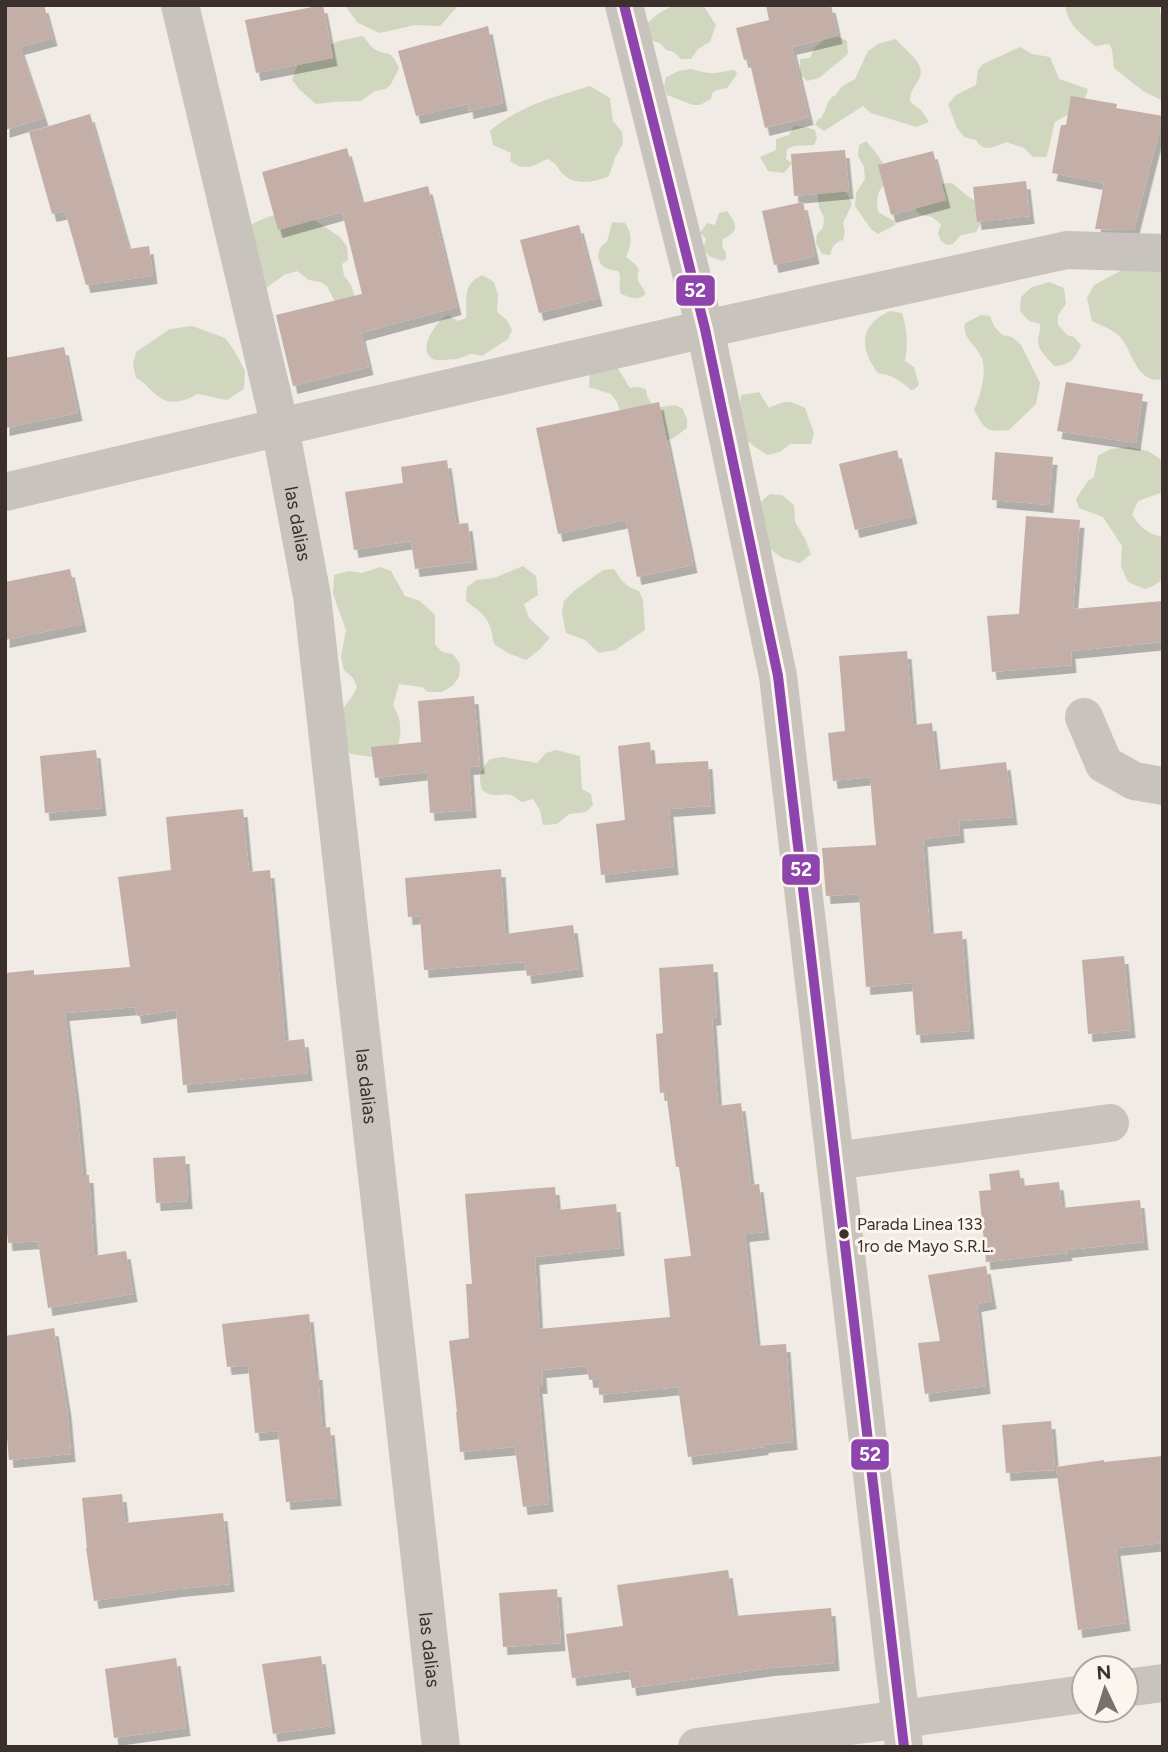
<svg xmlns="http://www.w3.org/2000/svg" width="1168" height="1752" font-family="Figtree,sans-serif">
<defs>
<filter id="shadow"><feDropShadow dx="4.5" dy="8" stdDeviation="0" flood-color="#0004"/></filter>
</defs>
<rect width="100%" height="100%" fill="#f0ebe5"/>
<g fill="#d1d6bf">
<polygon points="346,5 458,5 458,6 440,26 415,25 380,33 358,23 346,7"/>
<polygon points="675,5 703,5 716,25 710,42 698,49 691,59 681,59 674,52 666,50 660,43 647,39 645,25 659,13"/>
<path d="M 1065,5 L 1160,5 L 1160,13 L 1163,16 L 1163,101 L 1143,91 L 1114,68 L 1112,50 L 1109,44 L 1095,46 C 1080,32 1068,26 1065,5 Z"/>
<polygon points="832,34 847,41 848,54 819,78 807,81 800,74 800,59 810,58 815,47"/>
<path d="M 363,36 C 367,40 371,48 376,50 C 391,58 389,47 399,68 L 391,84 L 386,89 L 375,91 L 361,101 L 333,102 L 316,104 L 300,90 L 292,80 L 300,58 L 339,41 Z"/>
<path d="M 896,39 C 905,51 929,64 918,81 C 913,89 910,92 910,102 L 921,110 L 929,122 L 916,127 L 871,113 L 863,106 L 824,131 L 815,125 L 818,119 L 821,118 L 825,111 L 827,104 L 832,97 L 836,95 L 841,87 L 855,79 L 868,51 L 878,44 Z"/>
<path d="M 1020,47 L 1032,54 L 1050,57 L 1059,79 L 1088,89 L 1083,106 L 1055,122 C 1051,134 1051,146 1046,157 L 1033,157 L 1024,148 L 1006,142 C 996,147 983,153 976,140 L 964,137 L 957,128 L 948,104 L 956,95 L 976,85 L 978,70 L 983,64 Z"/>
<path d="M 691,69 C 699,71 708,74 716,73 C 723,72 728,70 735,70 L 737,74 L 727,88 L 717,90 L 712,93 L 711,99 L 700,105 L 693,105 L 667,95 L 664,86 L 666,77 L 679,71 Z"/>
<path d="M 590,86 L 610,98 L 613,121 L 622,132 L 623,143 L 615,158 L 609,176 C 596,182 576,186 564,175 C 557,169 557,162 547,159 C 533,166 525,172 510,161 L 511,153 L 493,145 L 490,131 C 518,106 555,97 590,86 Z"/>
<polygon points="794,126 806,127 815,130 817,138 814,145 794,146 787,149 786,159 792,163 784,173 768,171 760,157 776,150 776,139 789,135"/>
<path d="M 866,141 C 874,151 890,166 886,181 C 886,183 882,188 880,190 C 876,197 877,204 878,212 L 894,221 L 895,225 L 878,234 L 871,229 L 855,206 L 856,193 L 865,179 L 864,167 L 858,156 L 859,145 Z"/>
<path d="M 840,183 L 849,197 L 852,204 L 843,223 L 845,232 L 843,240 C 835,242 832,247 830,255 L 822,254 L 816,243 L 817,234 L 823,228 L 824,217 C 818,208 817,200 819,189 Z"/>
<path d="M 952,183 C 961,190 968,198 979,203 L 984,217 L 976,232 L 961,235 L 953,244 L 947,245 L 941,241 L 938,233 L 941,224 L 932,217 L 922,215 L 917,212 L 911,196 L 924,185 Z"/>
<path d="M 301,211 L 340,237 L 347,247 L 348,260 L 342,264 L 344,276 L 351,285 L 356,301 L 336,304 L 327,286 L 320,282 L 309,280 L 297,271 L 284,275 L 262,291 L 243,229 C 263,218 277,212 301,211 Z"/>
<path d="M 727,211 C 737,225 740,230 723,239 L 722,247 L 726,252 L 726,259 L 722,261 L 709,256 L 703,249 L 706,239 L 700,233 L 707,223 L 715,225 L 719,213 Z"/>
<path d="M 612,222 L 625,223 C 633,236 632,242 626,257 L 636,265 L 639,270 C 634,280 642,285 646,294 C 636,301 632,298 621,294 C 617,286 623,279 618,271 C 614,270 609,270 606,268 C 595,262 596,248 607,242 Z"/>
<path d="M 1163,234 L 1163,379 C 1138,385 1133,354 1122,339 C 1115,330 1102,326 1092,321 L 1087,298 L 1094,285 L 1124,269 Z"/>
<path d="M 482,275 L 494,282 L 498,295 L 497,312 L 507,320 L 512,330 L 508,339 L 482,356 C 479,355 475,354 471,354 C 468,354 464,357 461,358 C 455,360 450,359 444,360 C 430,362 423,354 428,340 C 431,331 440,319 448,315 L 458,321 L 466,318 C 468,298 461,286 482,275 Z"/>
<path d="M 1049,282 L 1064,288 L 1066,304 L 1058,315 L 1058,325 L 1067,335 L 1074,337 L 1081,345 C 1076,358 1069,366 1054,366 C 1049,360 1038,350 1038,342 C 1038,335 1041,331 1040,324 L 1029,321 L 1020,311 L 1021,297 L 1032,287 Z"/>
<path d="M 890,311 L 902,313 C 907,330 908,343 905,361 L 914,367 L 919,385 L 915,389 L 911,390 C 900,380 892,375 878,373 C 859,348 859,325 890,311 Z"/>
<path d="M 981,315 L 990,316 L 994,326 L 1002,335 L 1012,337 L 1021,345 L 1040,383 L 1036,404 L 1009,430 C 986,432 985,430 974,410 C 980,396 987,375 982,359 C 977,345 962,339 965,323 Z"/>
<path d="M 192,326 L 225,338 L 234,350 L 245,371 L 244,389 L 227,400 L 198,394 C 182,402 169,407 154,393 C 146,386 146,383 136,378 L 133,365 L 136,352 L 170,329 Z"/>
<polygon points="617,367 630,388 638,387 646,389 647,396 654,408 675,405 682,408 687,419 687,428 672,439 655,441 623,419 617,402 611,394 589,387 590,371"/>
<path d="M 759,392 L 769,408 C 786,400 788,400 805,408 L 814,433 L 811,444 L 790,444 L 780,452 L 767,455 C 762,451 752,446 748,441 C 739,429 739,409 741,395 Z"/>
<path d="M 1128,447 L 1148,451 L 1163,461 L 1163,492 L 1138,501 L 1132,515 C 1141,528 1148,534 1163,537 L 1163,579 L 1155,585 L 1145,589 L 1128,582 L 1121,566 L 1122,546 L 1103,517 L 1079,508 L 1076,499 L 1088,481 L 1094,477 L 1098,456 L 1110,449 Z"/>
<polygon points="770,494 782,495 794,505 795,522 805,539 811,554 800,563 782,558 752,535 756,506"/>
<path d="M 523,566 L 536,576 L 538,595 L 524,604 L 529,618 L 550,638 L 539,650 L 526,660 L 508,653 L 494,644 C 490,619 487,617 466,601 L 467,587 L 477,580 L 494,578 Z"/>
<path d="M 380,567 L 391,571 L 405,596 L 420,601 L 435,615 L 435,644 L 442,652 L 453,654 L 460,664 L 459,677 L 452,686 L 442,692 L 428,692 L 422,687 L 399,684 L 393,705 C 403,723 402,733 396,752 L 380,758 L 351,754 L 344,747 L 339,714 L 353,695 L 357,687 L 353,678 L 344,670 L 341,657 L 346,630 L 333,594 L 334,575 L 349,571 L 362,573 Z"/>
<path d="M 614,569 C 621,580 626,587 639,591 L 643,600 L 645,630 L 615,650 L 599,653 L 585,640 L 566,633 L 562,613 L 564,601 L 574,591 L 603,570 Z"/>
<path d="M 556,750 L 580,756 L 582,789 L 591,794 L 593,805 L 586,812 L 569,814 L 557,824 L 543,825 L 540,810 L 533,799 L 522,802 C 518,800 515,796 511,795 C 500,793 495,799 482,790 C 478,774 480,771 490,759 L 503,757 L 537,763 L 546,753 Z"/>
</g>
<g fill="#c3afa7" filter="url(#shadow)">
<polygon points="5,5 44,5 53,38 20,47 44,118 5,130"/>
<polygon points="323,5 333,58 256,73 245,20"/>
<polygon points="766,5 831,5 838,36 792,47 809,117 765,128 749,59 744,60 736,28 769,20"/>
<polygon points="488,26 503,103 469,111 468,104 416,116 398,51"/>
<polygon points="1071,96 1117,104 1116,108 1163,116 1134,230 1095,229 1104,183 1052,173 1061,125 1066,125"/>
<polygon points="90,114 129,249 149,246 153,276 86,285 65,211 52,214 29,132"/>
<polygon points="347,148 362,203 428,186 457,307 361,333 369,367 293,386 276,315 362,294 342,212 278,230 262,172"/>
<polygon points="845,150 849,191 794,196 791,154"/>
<polygon points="933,151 946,200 891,215 878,165"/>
<polygon points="1026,181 1030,216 977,222 973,187"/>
<polygon points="803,202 815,256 774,265 762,211"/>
<polygon points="579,225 598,298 539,313 520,240"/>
<polygon points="64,347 78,413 5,428 5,358"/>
<polygon points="1066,382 1143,394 1136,443 1057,431"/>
<polygon points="659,402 693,565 637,577 626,520 558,534 536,428"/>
<polygon points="897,450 913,516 855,530 839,464"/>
<polygon points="995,452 1053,457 1049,505 992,500"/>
<polygon points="447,460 456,524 468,523 473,562 415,569 411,541 354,550 345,492 403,483 401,467"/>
<polygon points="1026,516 1080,520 1073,609 1163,601 1163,642 1071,651 1072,665 992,672 987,616 1019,614"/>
<polygon points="70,569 82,624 5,640 5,582"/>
<polygon points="907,651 913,725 932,723 937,770 1006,762 1013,817 959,821 960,835 923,839 930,934 962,931 970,1031 916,1035 912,983 866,987 859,894 826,896 822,848 876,845 870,777 833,781 828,733 845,731 839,656"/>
<polygon points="474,696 480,766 469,767 472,810 430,813 427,772 375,778 371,747 421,742 418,701"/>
<polygon points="650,742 652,764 708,761 711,806 669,809 674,867 601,875 596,824 625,820 618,746"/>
<polygon points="96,750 102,808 45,813 40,756"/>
<polygon points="243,809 249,872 270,870 285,1041 304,1039 308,1073 183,1085 176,1010 137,1016 135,1007 65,1013 76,1101 83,1175 89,1175 94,1256 126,1251 133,1294 48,1308 38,1241 8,1243 5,1211 5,973 34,970 34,975 130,967 118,877 171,870 166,817"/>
<polygon points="501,869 505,934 573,925 579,969 527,976 525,962 424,970 420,916 408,917 405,878"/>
<polygon points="1124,956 1131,1030 1088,1034 1082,960"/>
<polygon points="713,964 717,1017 712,1018 718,1106 741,1103 751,1185 759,1184 765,1232 745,1234 757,1346 786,1344 793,1442 764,1445 764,1447 688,1457 678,1387 599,1395 598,1379 589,1380 587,1366 542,1370 543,1386 538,1386 549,1504 523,1507 515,1447 460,1452 456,1412 457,1412 449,1341 469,1338 466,1284 472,1284 465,1194 555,1187 557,1210 616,1204 620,1248 535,1257 539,1329 670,1317 664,1259 691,1256 679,1167 676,1167 666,1092 660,1093 656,1034 663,1033 659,968"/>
<polygon points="185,1156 188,1201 156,1203 153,1158"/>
<polygon points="1019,1170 1022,1186 1059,1182 1062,1208 1140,1200 1144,1242 1067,1250 1068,1253 986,1262 979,1191 991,1190 989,1174"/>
<polygon points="986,1266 992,1301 977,1304 986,1386 925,1394 918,1343 940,1341 928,1275"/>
<polygon points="309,1314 315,1372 318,1372 322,1428 330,1427 337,1498 286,1502 278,1431 255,1433 248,1365 227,1367 222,1324"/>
<polygon points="54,1328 67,1409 71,1454 9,1460 5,1414 5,1336"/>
<polygon points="1051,1421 1055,1470 1006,1473 1002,1425"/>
<polygon points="1163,1456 1163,1543 1116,1548 1126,1623 1078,1630 1056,1467 1104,1460 1104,1462"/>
<polygon points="122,1494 125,1523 223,1513 230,1584 178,1589 94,1601 86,1548 87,1548 82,1498"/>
<polygon points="728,1570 735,1616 831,1608 835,1663 770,1668 632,1688 629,1671 572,1678 566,1634 623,1626 617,1585"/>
<polygon points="557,1589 561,1643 503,1647 499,1593"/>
<polygon points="321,1656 331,1726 273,1734 262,1664"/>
<polygon points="176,1658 186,1728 114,1738 105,1669"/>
</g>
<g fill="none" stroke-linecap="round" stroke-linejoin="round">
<g stroke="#c9c3be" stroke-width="38">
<path id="s1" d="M 180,5 L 280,427 L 312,596 L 441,1747"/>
<polyline points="624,5 705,329 778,676 904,1747"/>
<polyline points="5,492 280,427 705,329 1067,250 1163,253"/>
<polyline points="1084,717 1104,764 1134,781 1163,786"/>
<polyline points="835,1161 1110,1123"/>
<polyline points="1126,1688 1163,1683"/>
<polyline points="697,1747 1084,1694"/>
</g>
<g stroke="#fbf5ee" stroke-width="16">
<polyline id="bus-1" points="624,5 705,329 778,676 904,1747"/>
</g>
<use href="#bus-1" stroke="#8e44ad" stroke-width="10"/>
</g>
<circle fill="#3b302b" stroke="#fbf5ee" stroke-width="2.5" cx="844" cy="1234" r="6"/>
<g text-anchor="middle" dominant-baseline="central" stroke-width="6" stroke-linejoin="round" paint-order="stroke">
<g font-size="17" fill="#3b302b" stroke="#fbf5ee" text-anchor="start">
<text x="857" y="1224">Parada Linea 133<tspan x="857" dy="22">1ro de Mayo S.R.L.</tspan></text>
</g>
<g font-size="19" fill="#3b302b" stroke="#fbf5ee">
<text stroke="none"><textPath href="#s1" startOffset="532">las dalias</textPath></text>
<text stroke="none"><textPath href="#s1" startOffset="1099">las dalias</textPath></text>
<text stroke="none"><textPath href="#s1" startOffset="1666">las dalias</textPath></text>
</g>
</g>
<g stroke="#fbf5ee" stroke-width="2.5">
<rect x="675" y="274" width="41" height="33" rx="7" fill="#8e44ad"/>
<rect x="781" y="853" width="40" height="33" rx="7" fill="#8e44ad"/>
<rect x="850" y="1438" width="40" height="33" rx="7" fill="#8e44ad"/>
</g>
<g font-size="19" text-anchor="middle" font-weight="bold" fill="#fff">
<text x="695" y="297">52</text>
<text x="801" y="876">52</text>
<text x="870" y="1461">52</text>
</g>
<rect width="1168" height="1752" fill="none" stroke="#3b302b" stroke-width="14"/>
<g transform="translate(1105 1689) rotate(356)"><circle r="33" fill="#fbf5ee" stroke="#aea6a0" stroke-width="2"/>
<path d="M0-5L12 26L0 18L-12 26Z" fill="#7a716c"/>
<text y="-10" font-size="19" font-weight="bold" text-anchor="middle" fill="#3b302b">N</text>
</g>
</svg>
